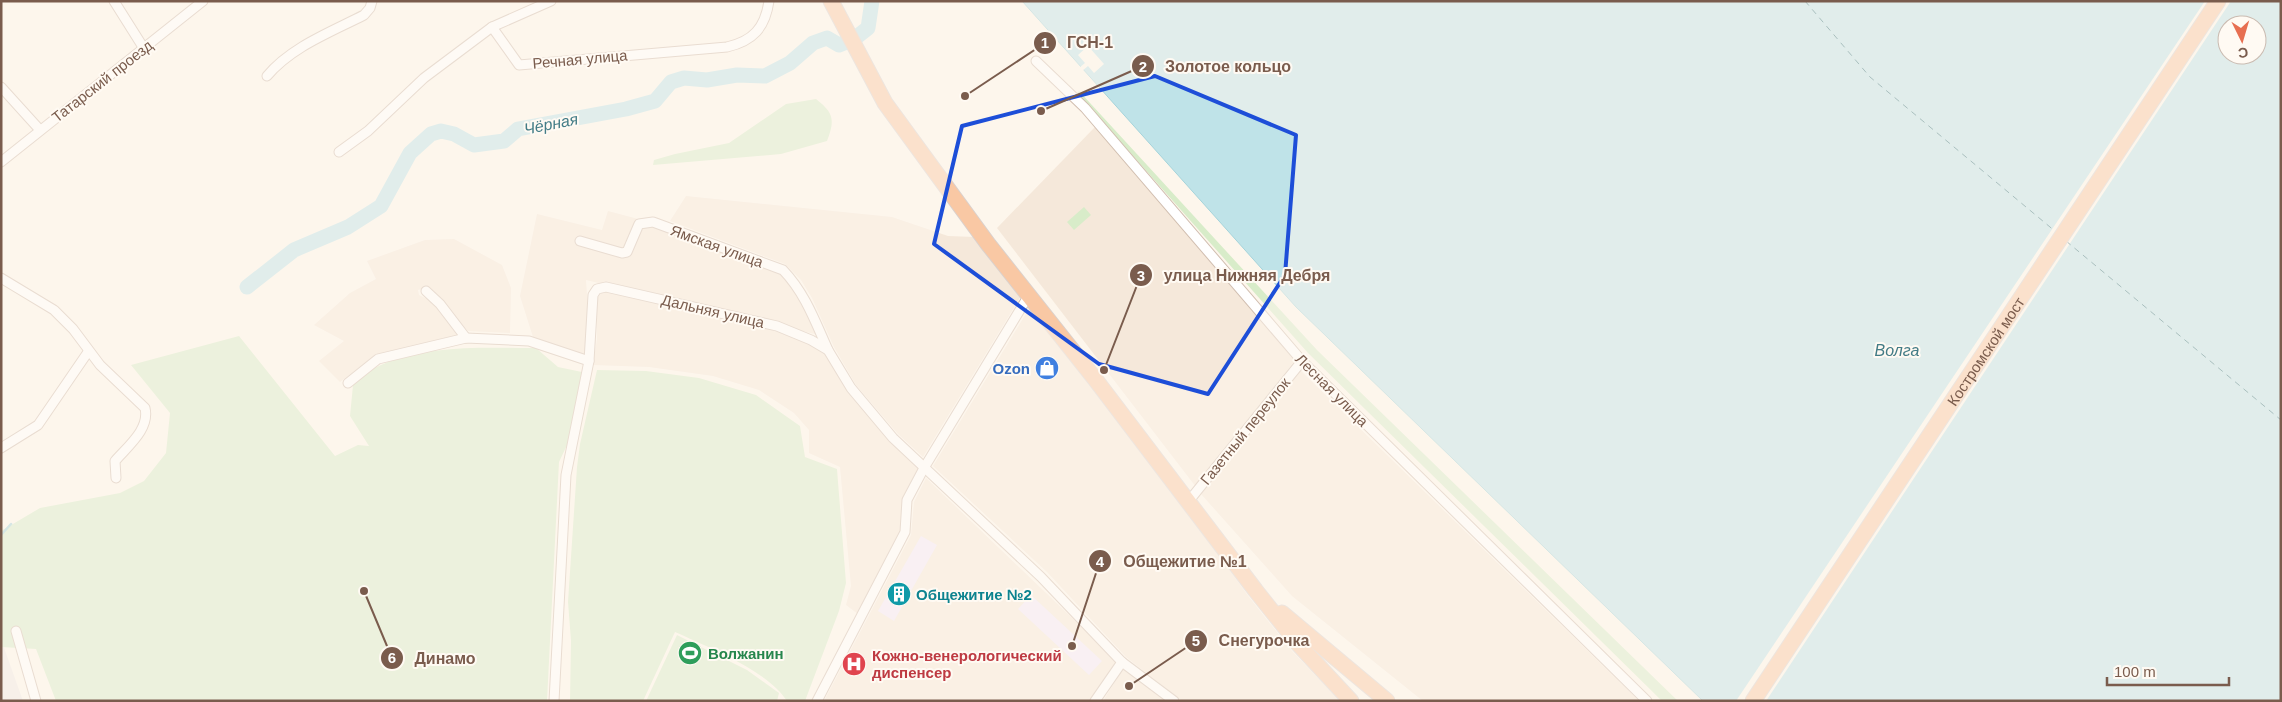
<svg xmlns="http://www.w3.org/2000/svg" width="2282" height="702" font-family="Helvetica,sans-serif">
<rect width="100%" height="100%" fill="#fdf6ec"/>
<g fill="#f5e8da">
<polygon points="1095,127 1296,359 1196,487 997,228"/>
<polygon points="686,196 892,217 948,236 975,237 1021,296 923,457 898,434 856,385 834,347 812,298 801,280 785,264 670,221"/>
<polygon points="608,211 657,224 776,268 793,286 819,335 586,280 589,326 586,355 533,337 520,296 537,214 602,230"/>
<polygon points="454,239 502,265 511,288 510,333 468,331 425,288 418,290 419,295 441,306 459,336 374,356 340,382 319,361 344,341 314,325 350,293 376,279 367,261 425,240"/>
<polygon points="615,291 781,332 806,341 825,353 849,393 879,429 919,468 904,496 901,532 858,614 846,605 851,586 840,467 809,453 809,430 794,413 759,390 713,376 649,367 593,365 597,339 597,299 602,292"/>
<polygon points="1030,307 1183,506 1249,597 1292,651 1340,701 1182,701 1126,657 1047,572 933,466"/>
<polygon points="1300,370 1639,701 1423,701 1292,596 1201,494"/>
<polygon points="926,478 1117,661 1091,701 824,701 911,535 914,502"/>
<polygon points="1123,669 1166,701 1103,701"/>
</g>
<polygon fill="#efe9e4" points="1,642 2,642 23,701 1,701"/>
<g fill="#f3e8fa">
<polygon points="921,536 937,545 894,621 878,611"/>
<polygon points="1031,595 1102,661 1089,675 1018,609"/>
</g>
<g fill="#d8ecc9">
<polygon points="1079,91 1317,350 1678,701 1662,701 1308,353 1077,93"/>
<path d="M 816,99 C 834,113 835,120 827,141 L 781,154 L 653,165 L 654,160 L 675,154 L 729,143 L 786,104 Z"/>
<polygon points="1084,207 1091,215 1074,230 1067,222"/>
<path d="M 239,336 L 335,456 L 358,445 L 369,446 L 350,416 L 353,385 C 362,378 371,369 381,365 C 428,344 486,348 536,348 L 558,367 L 582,372 L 569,441 L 559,462 L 547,701 L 56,701 L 36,649 L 1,647 L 1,531 L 40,508 L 120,493 L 144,481 L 166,453 L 170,413 L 131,365 Z"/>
<path d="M 597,370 L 646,371 L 699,378 L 756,395 L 800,426 L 805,457 L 837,469 L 846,583 L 839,611 L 805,701 L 787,701 C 768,671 708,647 675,632 L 643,701 L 570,701 L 571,641 L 568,602 L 577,467 L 580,444 Z"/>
<polygon points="677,635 747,670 779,693 777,701 646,701"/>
</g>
<path fill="#bfe3e8" stroke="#a5d3da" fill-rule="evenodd" d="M 1022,1 L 2281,1 L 2281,701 L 1703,701 L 1296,307 ZM 2227,25 L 2257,25 L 2257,55 L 2227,55 Z"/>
<g fill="#fdf6ec">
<polygon points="2205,1 2231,1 1766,701 1736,701"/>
<polygon points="1088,46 1104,64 1094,73 1088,66 1082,71 1079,68 1085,63 1078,55"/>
</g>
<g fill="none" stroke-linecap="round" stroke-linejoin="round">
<polyline stroke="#a5d3da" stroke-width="2.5" points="1,535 11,524"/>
<polyline stroke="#bfe3e8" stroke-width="15" points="247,287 294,250 348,227 381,206 410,153 431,134 441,131 454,134 474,145 504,141 518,129 626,109 655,101 671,82 684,78 707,80 737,75 765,76 790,63 813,43 827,38 839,45 854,39 868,28 872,1"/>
<g stroke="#437c86" stroke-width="1" stroke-dasharray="6 5" stroke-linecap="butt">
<polyline points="1805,1 1870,77 2056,232"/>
<polyline points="2066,241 2281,420"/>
</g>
<g stroke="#d1beb0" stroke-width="11">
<g id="minor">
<polyline points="114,1 143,47"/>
<polyline points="492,27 551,1"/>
<polyline points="1036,61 1085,108 1302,361 1647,701"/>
<path d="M 267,76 C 291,47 331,32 364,15 L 370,8 L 372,1"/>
<polyline points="1,87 40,130"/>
<path d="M 339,152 L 368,131 L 424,78 L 492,27 L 519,65 L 727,47 C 753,41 765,28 769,1"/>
<polyline points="1,162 203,1"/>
<path d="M 580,241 L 622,253 L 627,252 L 639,224 L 653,222 L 783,270 C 805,293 815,321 828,350"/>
<path d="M 1,278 L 54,310 L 73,329 L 100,365 L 145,408 C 150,429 128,446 115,461 L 116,478"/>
<polyline points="426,291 440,304 466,338"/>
<polyline points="348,383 378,359 466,338 529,341 589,361"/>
<polyline points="1,448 38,425 88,352"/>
<polyline points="1188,502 1302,361"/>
<polyline points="16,631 36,701"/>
<polyline points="554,701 566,475 589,361 593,295 597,289 606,287 777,326 811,340 828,350 851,388 893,438 1041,577 1122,662 1174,701"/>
<polyline points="817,701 905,532 907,500 924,468 1029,295"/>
<polyline points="1095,701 1122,662"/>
</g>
</g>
<g stroke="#dad1cd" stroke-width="17">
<g id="trunk">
<polyline points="831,1 885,103 988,244 1095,379 1256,591 1299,645 1351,701"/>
<polyline points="1282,613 1387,701"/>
<path id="s1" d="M 1753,701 L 2218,1"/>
</g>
</g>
<use href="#minor" stroke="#fff" stroke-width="9"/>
<use href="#trunk" stroke="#f9c8a4" stroke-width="15"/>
</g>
<path d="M0 0H2282V702H0ZM 1155,76 L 1296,135 L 1285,275 L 1208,394 L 1099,364 L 934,244 L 962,126 Z" fill="#fdf6ec" fill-opacity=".55" fill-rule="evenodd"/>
<path fill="none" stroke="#1d4ed8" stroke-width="4" stroke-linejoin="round" d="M 1155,76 L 1296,135 L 1285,275 L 1208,394 L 1099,364 L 934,244 L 962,126 Z"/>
<defs>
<g id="shop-disc" transform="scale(1.25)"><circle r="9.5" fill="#3f7fe0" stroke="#fffaf3"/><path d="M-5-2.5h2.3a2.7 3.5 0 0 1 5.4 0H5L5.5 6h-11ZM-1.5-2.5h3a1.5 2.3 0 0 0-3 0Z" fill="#fff"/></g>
<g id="building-disc" transform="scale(1.25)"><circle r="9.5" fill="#0f9aa8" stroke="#fffaf3"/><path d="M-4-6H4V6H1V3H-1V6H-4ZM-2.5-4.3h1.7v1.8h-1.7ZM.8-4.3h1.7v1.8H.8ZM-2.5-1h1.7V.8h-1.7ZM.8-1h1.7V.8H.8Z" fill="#fff"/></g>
<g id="stadium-disc" transform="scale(1.25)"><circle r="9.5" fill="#2e9e5b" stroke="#fffaf3"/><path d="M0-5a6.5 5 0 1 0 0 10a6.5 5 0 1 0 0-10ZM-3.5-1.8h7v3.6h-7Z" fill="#fff"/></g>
<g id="hospital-disc" transform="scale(1.25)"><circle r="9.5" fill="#e0444e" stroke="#fffaf3"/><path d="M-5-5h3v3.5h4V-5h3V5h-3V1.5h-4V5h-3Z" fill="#fff"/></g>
</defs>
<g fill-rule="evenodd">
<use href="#shop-disc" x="1047" y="368"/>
<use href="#building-disc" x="899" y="594"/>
<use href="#stadium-disc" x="690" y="653"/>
<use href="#hospital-disc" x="854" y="664"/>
</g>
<g text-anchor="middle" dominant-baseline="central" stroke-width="4" stroke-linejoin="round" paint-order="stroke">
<g font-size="15" fill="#7a5c4d" stroke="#fffaf3">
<text transform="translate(580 59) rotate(-5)">Речная улица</text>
<text transform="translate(102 81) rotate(-38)">Татарский проезд</text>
<text transform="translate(717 246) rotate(20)">Ямская улица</text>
<text transform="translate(713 311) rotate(13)">Дальняя улица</text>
<text stroke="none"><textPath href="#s1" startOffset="420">Костромской мост</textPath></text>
<text transform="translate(1332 390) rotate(45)">Лесная улица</text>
<text transform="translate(1245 431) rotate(-51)">Газетный переулок</text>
</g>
<g font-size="15" font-weight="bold" fill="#366cbe" stroke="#fffaf3" text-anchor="end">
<text x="1030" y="368">Ozon</text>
</g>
<g font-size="15" font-weight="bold" fill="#0d838f" stroke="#fffaf3" text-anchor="start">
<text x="916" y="594">Общежитие №2</text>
</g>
<g font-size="15" font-weight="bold" fill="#27864d" stroke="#fffaf3" text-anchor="start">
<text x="708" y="653">Волжанин</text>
</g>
<g font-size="15" font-weight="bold" fill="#be3a42" stroke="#fffaf3" text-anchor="start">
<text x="872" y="655">Кожно-венерологический<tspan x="872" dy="17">диспенсер</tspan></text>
</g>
<g font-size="16" font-style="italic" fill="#437c86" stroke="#fffaf3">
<text transform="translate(551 124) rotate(-11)">Чёрная</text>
<text x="1897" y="350">Волга</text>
</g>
</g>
<path fill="none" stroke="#7a5c4d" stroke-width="2" d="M965 96L1045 43M1041 111L1143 66M1104 370L1141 275M1072 646L1100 561M1129 686L1196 641M364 591L392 658"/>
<g fill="#7a5c4d" stroke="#fffaf3" stroke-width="2">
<circle cx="965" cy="96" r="5"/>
<circle cx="1041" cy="111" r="5"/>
<circle cx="1104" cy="370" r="5"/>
<circle cx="1072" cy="646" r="5"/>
<circle cx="1129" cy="686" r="5"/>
<circle cx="364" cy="591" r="5"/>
<circle cx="1045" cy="43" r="12"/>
<circle cx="1143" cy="66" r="12"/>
<circle cx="1141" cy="275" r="12"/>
<circle cx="1100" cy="561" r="12"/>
<circle cx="1196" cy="641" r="12"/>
<circle cx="392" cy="658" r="12"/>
</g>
<g font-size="15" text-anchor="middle" font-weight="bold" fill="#fff">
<text x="1045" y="48">1</text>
<text x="1143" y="72">2</text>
<text x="1141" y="281">3</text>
<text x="1100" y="567">4</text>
<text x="1196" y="646">5</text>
<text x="392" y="663">6</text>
</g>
<g font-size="16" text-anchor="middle" font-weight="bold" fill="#7a5c4d" stroke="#fffaf3" stroke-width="4" stroke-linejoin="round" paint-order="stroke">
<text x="1090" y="48">ГСН-1</text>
<text x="1228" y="72">Золотое кольцо</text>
<text x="1247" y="281">улица Нижняя Дебря</text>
<text x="1185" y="567">Общежитие №1</text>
<text x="1264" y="646">Снегурочка</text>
<text x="445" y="664">Динамо</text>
</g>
<rect width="2282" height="702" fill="none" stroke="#7a5c4d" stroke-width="5"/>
<g transform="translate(2242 40) rotate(175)"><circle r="24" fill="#fffaf3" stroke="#cabbb1"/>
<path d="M0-4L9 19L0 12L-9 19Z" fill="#e76f51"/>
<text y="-8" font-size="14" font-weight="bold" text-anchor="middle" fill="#7a5c4d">С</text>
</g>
<path d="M2107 677v8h122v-8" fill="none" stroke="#7a5c4d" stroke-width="2.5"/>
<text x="2114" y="677" font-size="15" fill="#7a5c4d" stroke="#fffaf3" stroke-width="4" paint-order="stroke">100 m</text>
</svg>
